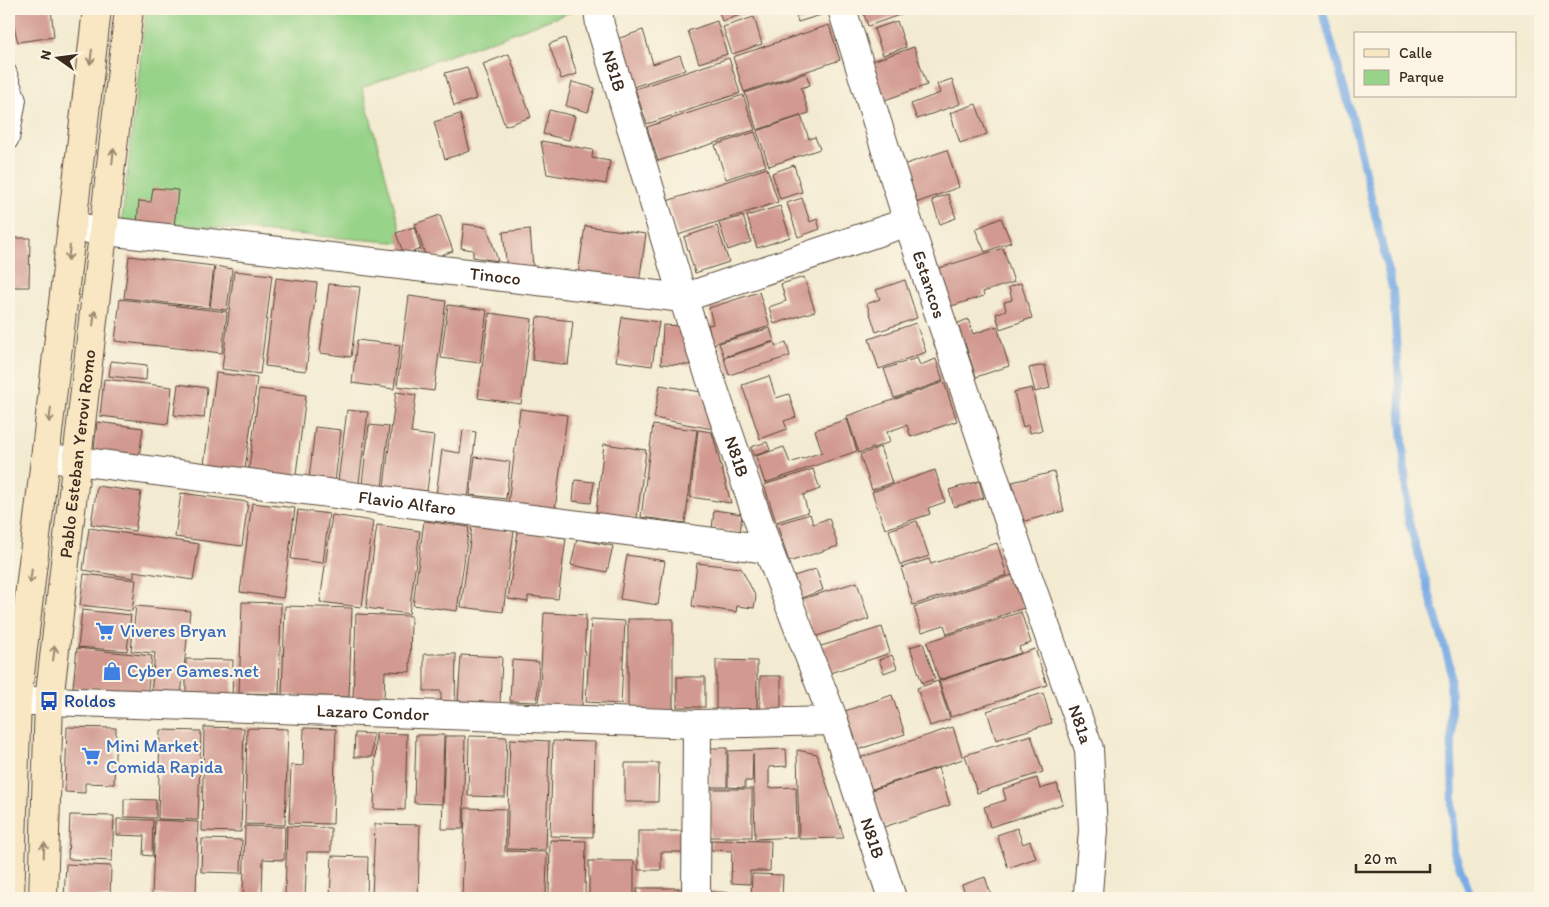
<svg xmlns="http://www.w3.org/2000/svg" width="1549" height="907" font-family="Itim,sans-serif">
<rect width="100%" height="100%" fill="#fcf5e5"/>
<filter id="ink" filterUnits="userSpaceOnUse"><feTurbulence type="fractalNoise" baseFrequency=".02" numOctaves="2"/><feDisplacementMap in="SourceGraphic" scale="10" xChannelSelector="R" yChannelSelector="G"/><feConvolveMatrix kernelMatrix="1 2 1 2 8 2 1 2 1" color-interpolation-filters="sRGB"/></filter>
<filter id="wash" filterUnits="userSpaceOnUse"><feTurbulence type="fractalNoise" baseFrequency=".0096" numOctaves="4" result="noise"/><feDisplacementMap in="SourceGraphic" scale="20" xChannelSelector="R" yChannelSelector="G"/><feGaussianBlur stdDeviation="1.12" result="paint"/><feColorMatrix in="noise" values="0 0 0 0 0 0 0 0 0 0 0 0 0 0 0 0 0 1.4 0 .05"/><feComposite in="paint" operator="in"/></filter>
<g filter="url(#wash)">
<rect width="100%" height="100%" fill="#f3ebd1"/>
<polygon fill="#97d388" stroke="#697e53" points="146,9 575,9 574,11 362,87 404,243 122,220"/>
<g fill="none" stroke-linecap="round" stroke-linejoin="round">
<polyline stroke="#78aae4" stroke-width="8" points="1322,9 1353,120 1393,292 1408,519 1450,666 1454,852 1472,898"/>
</g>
<g id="blocks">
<g fill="#d1998f">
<polygon points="9,9 51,9 54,37 18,42"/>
<polygon points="718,9 758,9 722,21"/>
<polygon points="794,9 822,9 824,14 798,22"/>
<polygon points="862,9 907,9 908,12 868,26"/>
<polygon points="754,17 762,44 732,54 723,27"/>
<polygon points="717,21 727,54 699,63 688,31"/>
<polygon points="897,21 906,47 883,55 874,29"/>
<polygon points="829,25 840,60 744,92 733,57"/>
<polygon points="643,30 653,64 680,55 685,70 633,87 617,39"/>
<polygon points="565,38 577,74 561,79 549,44"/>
<polygon points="914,47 927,85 882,101 869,62"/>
<polygon points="509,54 531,117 505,126 483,64"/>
<polygon points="729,58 740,93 647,124 635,89"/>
<polygon points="467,67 476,99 454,106 445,73"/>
<polygon points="806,73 810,85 801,88 809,113 757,130 745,93"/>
<polygon points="952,79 960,104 917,119 911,104 940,93 937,84"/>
<polygon points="572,82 595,88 588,112 566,106"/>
<polygon points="743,95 755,130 658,161 647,127"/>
<polygon points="976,104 987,134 960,143 950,113"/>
<polygon points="549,110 575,116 569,140 543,134"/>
<polygon points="460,114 470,151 445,159 434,122"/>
<polygon points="801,116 809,139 815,137 820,149 769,166 757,131"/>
<polygon points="755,132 766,166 726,179 715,145"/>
<polygon points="541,141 593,150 592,158 610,161 606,184 547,174"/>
<polygon points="947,150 959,187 916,203 903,165"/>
<polygon points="794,165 802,192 780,199 772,173"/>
<polygon points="767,168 778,202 678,235 667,201"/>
<polygon points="153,188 178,190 174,227 137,223 139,201 151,202"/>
<polygon points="948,194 956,218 940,224 932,200"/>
<polygon points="802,198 810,222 817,219 820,229 798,237 787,203"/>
<polygon points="780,206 790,237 757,248 747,216"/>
<polygon points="440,215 453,251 427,260 415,224"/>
<polygon points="743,216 751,242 728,250 719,223"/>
<polygon points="1001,218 1011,242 985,252 975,229"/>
<polygon points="464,224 487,227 498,261 473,257 473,250 461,248"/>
<polygon points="585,226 646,234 639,283 578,275"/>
<polygon points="717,226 729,262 695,273 684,237"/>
<polygon points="414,227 421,249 404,255 396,233"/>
<polygon points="530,229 533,267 507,269 503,232"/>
<polygon points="9,238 30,238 29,287 9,287"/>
<polygon points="1003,248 1014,282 983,292 984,296 948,307 936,269"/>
<polygon points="129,256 214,266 209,308 124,298"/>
<polygon points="215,266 232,269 227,310 210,308"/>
<polygon points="234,271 272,275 260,374 222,369"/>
<polygon points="804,277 815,311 774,324 769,307 786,301 781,284"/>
<polygon points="276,278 317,283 306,371 265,366"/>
<polygon points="905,280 917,318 876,332 867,304 880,299 876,290"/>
<polygon points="1021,283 1032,318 1000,329 996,314 1006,310 1004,302 1012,300 1009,287"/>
<polygon points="329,284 360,287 351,357 320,353"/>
<polygon points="759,292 770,326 713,344 708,325 713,324 709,308"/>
<polygon points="409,296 446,301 434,391 397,386"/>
<polygon points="120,299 227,312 222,353 115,341"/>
<polygon points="448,305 487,310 480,363 441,358"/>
<polygon points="489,313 532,319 521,404 478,398"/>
<polygon points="537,317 573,321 568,365 532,360"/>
<polygon points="622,317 659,322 652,366 616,361"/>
<polygon points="968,319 973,334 997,326 1009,366 976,377 965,343 962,344 956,324"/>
<polygon points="916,323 926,352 879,369 869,339"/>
<polygon points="663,325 680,326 690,365 661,364"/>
<polygon points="770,328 774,341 724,357 719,343"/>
<polygon points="357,340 400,345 394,389 352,383"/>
<polygon points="774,342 776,346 786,342 790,356 729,375 724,358"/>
<polygon points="917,358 920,365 936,359 943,381 894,398 884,369"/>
<polygon points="111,361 147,365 146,380 109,376"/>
<polygon points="1045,365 1050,388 1035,392 1029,368"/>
<polygon points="216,373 257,378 244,477 203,472"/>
<polygon points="769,376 776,398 789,394 796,417 784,421 787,429 760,439 742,385"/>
<polygon points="104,379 172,387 168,424 100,416"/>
<polygon points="944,382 957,421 911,437 907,425 887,432 890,442 859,453 847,416"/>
<polygon points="178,384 207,388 204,418 174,415"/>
<polygon points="660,385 707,393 713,429 654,418"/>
<polygon points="1032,388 1042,430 1030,433 1028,425 1023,427 1014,392"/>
<polygon points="259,389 306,395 295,482 248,476"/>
<polygon points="396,392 416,395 411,433 434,436 427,491 384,486"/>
<polygon points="520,409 567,415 555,510 508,504"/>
<polygon points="347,410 368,412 359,483 338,481"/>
<polygon points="847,419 857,451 765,483 756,456 784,447 790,463 822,452 815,430"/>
<polygon points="97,422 143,428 138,465 93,460"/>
<polygon points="369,425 389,427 382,487 362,484"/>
<polygon points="653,425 697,430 685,523 641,517"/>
<polygon points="315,427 341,430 335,482 309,479"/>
<polygon points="463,430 476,432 468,499 436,495 442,450 460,453"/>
<polygon points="698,430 712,432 731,503 690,497"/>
<polygon points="767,442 770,450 754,456 751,447"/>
<polygon points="604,444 646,450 637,518 596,513"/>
<polygon points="880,447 892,483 872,490 860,455"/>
<polygon points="475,457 510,462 506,499 470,495"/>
<polygon points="813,469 820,489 803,495 808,512 776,522 764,485"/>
<polygon points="935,470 945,502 928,508 930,514 885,529 872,492"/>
<polygon points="1054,472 1064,511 1021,522 1012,482"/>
<polygon points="575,480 594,482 591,503 573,501"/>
<polygon points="979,481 984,498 954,507 949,490"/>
<polygon points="97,486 141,492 135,531 91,524"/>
<polygon points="181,493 248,502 242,546 175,537"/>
<polygon points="252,503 295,508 283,598 240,592"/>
<polygon points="298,510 329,514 323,563 291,559"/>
<polygon points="714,510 742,514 740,533 712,529"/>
<polygon points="810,514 813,524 829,518 838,546 789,562 777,524"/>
<polygon points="332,515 373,521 362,607 320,602"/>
<polygon points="424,521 469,527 457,611 413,605"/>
<polygon points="917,521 929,556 900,565 889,530"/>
<polygon points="377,525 420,531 409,614 366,608"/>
<polygon points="472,526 514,531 503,612 461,607"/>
<polygon points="89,528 199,544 193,580 134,571 134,578 83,570"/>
<polygon points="518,531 566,538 558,599 528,596 528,602 508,599"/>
<polygon points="577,539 613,546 607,572 571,565"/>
<polygon points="997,543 1007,575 913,605 901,568 929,559 931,564"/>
<polygon points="627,555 665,561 658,605 620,599"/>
<polygon points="697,563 741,568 756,597 754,608 737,606 736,612 692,606"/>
<polygon points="816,569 823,590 801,598 794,576"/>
<polygon points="84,574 136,580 132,611 80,605"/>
<polygon points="1012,575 1024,608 947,634 944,625 922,632 914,607"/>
<polygon points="857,582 869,619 814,637 802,599"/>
<polygon points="242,602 281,603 279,694 239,693"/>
<polygon points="136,606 190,611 181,696 151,693 155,653 131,651"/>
<polygon points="285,606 352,608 349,697 282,695"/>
<polygon points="82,610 131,615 127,651 78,647"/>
<polygon points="1021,612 1031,643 1019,647 1021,653 939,680 927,642"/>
<polygon points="544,613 586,615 582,706 539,704"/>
<polygon points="356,614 411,616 410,672 385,671 384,699 353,698"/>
<polygon points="591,619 625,621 621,704 586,702"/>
<rect x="628" y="619" width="45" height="92"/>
<polygon points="882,627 890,653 827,674 818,647"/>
<polygon points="923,643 935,679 922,683 910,647"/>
<polygon points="77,648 152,656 147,695 73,687"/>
<polygon points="1035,649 1047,685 951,717 939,681"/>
<polygon points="424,654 456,654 455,702 441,702 441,691 424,691"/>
<polygon points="461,655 502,657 500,703 458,701"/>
<polygon points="892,655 897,668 884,673 879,660"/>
<polygon points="186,659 233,660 232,698 186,696"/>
<polygon points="512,660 539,662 537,702 510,701"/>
<polygon points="716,660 757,661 757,711 716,712"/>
<polygon points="760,676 781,676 781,714 760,713"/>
<rect x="677" y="677" width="28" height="30"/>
<polygon points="938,681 950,719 930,726 917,688"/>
<polygon points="1043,693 1052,723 996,740 987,711"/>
<polygon points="892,695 905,734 854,751 842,712"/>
<polygon points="67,727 116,728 114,784 85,783 85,793 65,792"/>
<polygon points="204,727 244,728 241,832 202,831"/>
<polygon points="953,727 963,759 866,791 856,759"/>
<polygon points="247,728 288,729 285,825 245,824"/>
<polygon points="304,728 336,729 333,824 289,823 291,765 303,766"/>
<polygon points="160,730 201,731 198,820 158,819"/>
<polygon points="355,733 373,734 372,757 354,757"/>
<polygon points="376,733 407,734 405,810 374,809"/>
<polygon points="416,735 444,735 442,804 414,803"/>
<polygon points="1031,735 1043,772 977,793 965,755"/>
<polygon points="445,736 465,736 463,829 442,829"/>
<polygon points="469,736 507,737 505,797 468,796"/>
<polygon points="510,739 549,741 546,850 507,849"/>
<polygon points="553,741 595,742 593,837 550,836"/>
<rect x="710" y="748" width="17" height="39"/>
<polygon points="786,749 787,766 769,767 769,788 796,787 797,837 755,839 753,754 752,781 745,781 745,788 728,787 728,751"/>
<polygon points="797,750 817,754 844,838 799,839"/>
<polygon points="625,763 659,763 658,802 625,802"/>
<polygon points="938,768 950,805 878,829 866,792"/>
<polygon points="1037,778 1040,789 1057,784 1063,804 990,827 984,807 1006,800 1003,789"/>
<rect x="710" y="789" width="42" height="48"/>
<polygon points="124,799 156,800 156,818 124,817"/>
<polygon points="465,808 506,809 505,851 547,852 546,898 462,898"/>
<polygon points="70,815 114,816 112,861 68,859"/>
<polygon points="117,819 153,820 152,856 143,855 144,836 117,835"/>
<polygon points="155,820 198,822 196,896 152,895"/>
<polygon points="375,824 420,825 418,898 372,898"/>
<polygon points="245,826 285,827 284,860 263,859 262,898 243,898"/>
<polygon points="287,826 331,828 331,852 307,852 305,898 285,898"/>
<polygon points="1017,828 1023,844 1030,841 1036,858 1008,868 997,835"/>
<polygon points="638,831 684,831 683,852 661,852 661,870 638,870"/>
<polygon points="202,839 242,840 241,873 201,872"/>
<polygon points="550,840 586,841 585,898 549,898"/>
<polygon points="711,840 771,841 770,871 750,871 750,884 731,883 732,851 711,850"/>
<polygon points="332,856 368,857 367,898 330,898"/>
<rect x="589" y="861" width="45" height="37"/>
<polygon points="66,864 111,866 110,898 64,898"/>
<polygon points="752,874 783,875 782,898 751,898"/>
<polygon points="985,877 992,898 967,898 962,885"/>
<rect x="637" y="888" width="42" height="10"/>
<polygon points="709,892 746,893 746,898 709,898"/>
</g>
</g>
</g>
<g filter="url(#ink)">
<use href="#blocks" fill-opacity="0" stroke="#574739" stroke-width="1"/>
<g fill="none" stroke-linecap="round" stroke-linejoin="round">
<g stroke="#574739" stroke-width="16">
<polyline id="lane" points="9,71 19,100 12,139 9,144"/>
</g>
<g stroke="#574739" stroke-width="30">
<g id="street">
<path id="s1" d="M 598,9 L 600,25 L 683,298 L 768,549 L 834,721 L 892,898"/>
<path id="s2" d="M 842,9 L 908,222 L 1021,557 L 1089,749 L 1093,830 L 1088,893 L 1086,898"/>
<path id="s3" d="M 72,227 L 683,298 L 908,222"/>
<path id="s4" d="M 45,458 L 77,461 L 768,549"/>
<path id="s5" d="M 9,701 L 49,701 L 697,724 L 834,721"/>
<polyline points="696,898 697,724"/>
</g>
</g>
<g stroke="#574739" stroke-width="30">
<g id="secondary">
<polyline points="10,898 17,701 97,9"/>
<path id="s6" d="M 43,898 L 49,701 L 129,9"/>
</g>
</g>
<use href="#lane" stroke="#fff" stroke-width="14"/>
<use href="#street" stroke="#fff" stroke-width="28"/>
<use href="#secondary" stroke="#f9e7c3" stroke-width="28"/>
</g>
<defs><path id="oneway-shaft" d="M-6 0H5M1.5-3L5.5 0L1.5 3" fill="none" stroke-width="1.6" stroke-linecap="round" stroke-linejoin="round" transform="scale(1.25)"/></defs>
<g stroke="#9a8870">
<use href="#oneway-shaft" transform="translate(91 57) rotate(97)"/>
<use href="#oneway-shaft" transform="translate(113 156) rotate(-84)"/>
<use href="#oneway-shaft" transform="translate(69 253) rotate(97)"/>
<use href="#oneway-shaft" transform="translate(94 318) rotate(-83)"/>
<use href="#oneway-shaft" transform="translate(50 415) rotate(97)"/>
<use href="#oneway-shaft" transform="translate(31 576) rotate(97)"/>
<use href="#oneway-shaft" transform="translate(54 653) rotate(-83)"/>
<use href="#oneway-shaft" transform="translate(44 850) rotate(-88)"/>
</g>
</g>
<defs>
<g id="supermarket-bare" transform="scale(1.5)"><path d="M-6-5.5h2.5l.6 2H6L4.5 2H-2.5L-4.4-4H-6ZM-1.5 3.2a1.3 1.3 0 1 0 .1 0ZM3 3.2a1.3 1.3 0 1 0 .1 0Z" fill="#3f7fe0" stroke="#fcf5e5" stroke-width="2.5" paint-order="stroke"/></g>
<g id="shop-bare" transform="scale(1.5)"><path d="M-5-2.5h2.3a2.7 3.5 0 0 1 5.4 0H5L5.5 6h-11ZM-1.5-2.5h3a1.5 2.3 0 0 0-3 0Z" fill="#3f7fe0" stroke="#fcf5e5" stroke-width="2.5" paint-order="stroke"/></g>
<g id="bus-bare" transform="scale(1.5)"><path d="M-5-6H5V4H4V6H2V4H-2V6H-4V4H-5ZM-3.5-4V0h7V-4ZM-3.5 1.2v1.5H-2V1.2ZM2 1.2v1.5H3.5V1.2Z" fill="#1a4fb4" stroke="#fcf5e5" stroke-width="2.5" paint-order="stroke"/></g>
</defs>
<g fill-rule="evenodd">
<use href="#supermarket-bare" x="105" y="631"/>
<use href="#shop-bare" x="112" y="671"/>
<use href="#bus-bare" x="49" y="701"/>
<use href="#supermarket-bare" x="91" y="756"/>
</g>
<g text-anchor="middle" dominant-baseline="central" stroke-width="4.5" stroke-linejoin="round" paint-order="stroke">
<g font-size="18" fill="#3b2a1e" stroke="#fcf5e5">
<text stroke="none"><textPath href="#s1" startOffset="64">N81B</textPath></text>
<text stroke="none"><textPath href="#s3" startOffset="426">Tinoco</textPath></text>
<text stroke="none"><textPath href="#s2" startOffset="289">Estancos</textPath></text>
<text stroke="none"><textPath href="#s6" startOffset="446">Pablo Esteban Yerovi Romo</textPath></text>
<text stroke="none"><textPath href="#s1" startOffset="469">N81B</textPath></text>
<text stroke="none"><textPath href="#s4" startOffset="365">Flavio Alfaro</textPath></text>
<text stroke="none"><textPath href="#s5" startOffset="364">Lazaro Condor</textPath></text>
<text stroke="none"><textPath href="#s2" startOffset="754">N81a</textPath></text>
<text stroke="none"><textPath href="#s1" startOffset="874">N81B</textPath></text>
</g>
<g font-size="18" fill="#366cbe" stroke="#fcf5e5" text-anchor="start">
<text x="120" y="631">Viveres Bryan</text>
<text x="127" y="671">Cyber Games.net</text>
<text x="106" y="746">Mini Market<tspan x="106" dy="21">Comida Rapida</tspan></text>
</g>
<g font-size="18" fill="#164399" stroke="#fcf5e5" text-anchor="start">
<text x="64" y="701">Roldos</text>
</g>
</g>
<rect width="1549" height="907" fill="none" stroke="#fcf5e5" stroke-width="30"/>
<rect x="1354" y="32" width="162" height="65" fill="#fcf5e5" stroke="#afa495"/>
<rect x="1364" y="49" width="25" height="8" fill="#f9e7c3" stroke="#afa495"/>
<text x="1399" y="58" font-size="15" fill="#3b2a1e">Calle</text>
<rect x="1364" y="70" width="25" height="15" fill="#97d388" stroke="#afa495"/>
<text x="1399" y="82" font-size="15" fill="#3b2a1e">Parque</text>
<g transform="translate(58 58) rotate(284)" stroke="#fcf5e5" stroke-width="4" paint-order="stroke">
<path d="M0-4L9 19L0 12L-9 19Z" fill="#3b2a1e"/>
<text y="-8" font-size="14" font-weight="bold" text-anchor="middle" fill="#3b2a1e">N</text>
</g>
<path d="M1356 864v8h74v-8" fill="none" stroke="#3b2a1e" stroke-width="2.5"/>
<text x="1364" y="864" font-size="15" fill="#3b2a1e" stroke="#fcf5e5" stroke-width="4" paint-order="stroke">20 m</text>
</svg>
